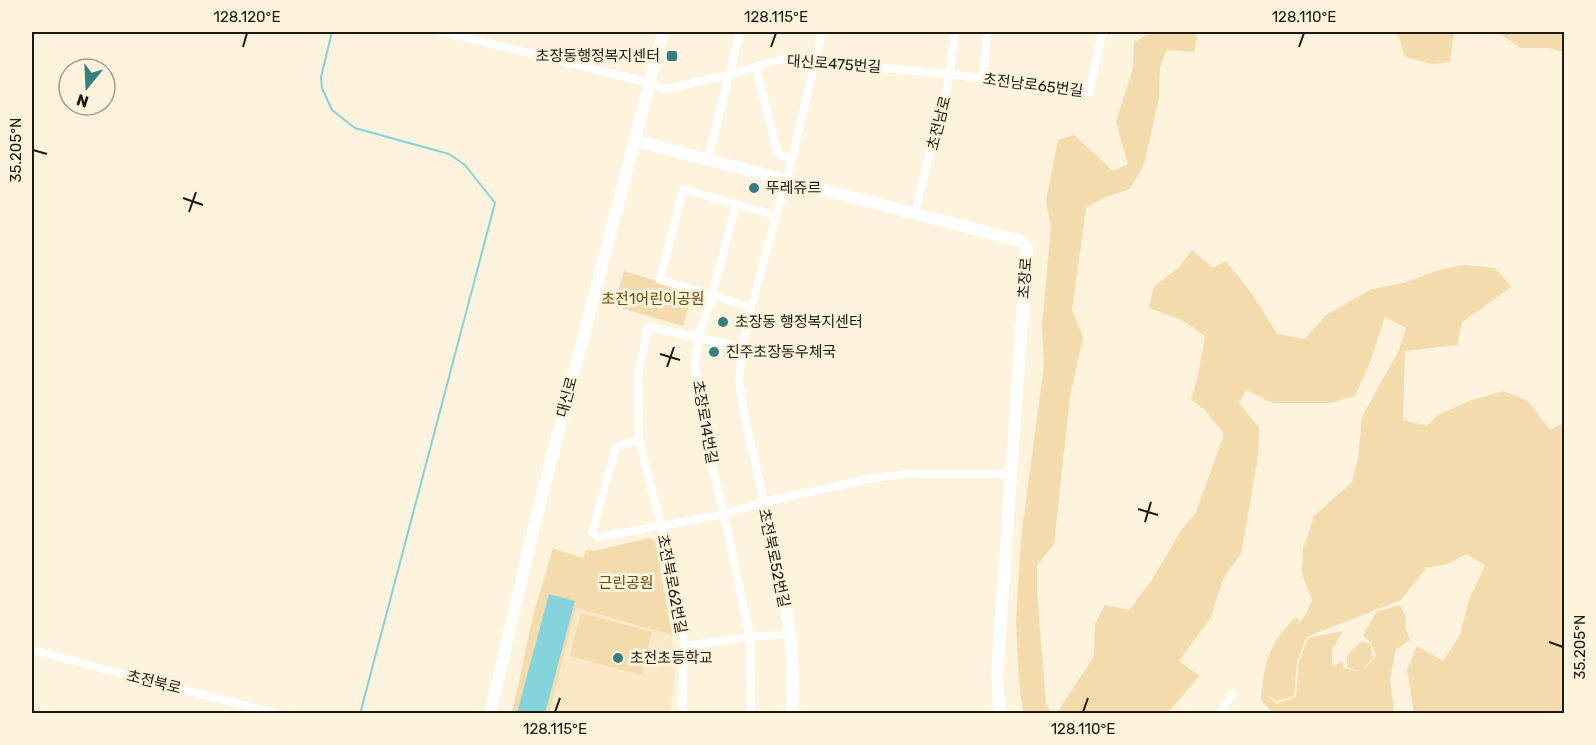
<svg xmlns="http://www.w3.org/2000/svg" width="1596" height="745" font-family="Rubik,'Noto Sans KR',sans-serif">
<rect width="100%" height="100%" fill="#fef3dd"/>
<polygon fill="#fae8c6" points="576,608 672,635 674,681 670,713 549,714"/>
<g fill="#f3dbac">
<polygon points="1152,32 1198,32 1194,52 1167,50 1160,66 1159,98 1144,164 1130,189 1103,198 1086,208 1072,310 1083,337 1070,396 1054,544 1037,565 1037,592 1046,704 1052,713 1023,713 1019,681 1016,622 1021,539 1044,365 1042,326 1051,227 1046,201 1058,140 1074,135 1113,171 1128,164 1116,122 1133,68 1134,42"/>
<polygon points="1394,32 1454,32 1450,62 1432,64 1405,57 1399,37"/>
<polygon points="1497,32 1564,32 1564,52 1547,48 1521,48"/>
<path d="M 1192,250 L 1213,268 L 1226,261 L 1252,294 L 1277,334 L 1305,339 L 1326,315 L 1372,289 L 1404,283 L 1439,270 L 1464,265 L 1495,268 L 1511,287 L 1462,322 L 1457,345 L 1405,351 L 1403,420 L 1427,426 L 1438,415 L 1472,400 L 1503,391 L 1527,400 L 1550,430 L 1564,423 L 1564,713 L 1414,713 L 1407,670 L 1417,646 L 1443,661 L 1460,635 L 1469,600 L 1485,565 L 1467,554 L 1447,564 L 1426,568 L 1401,600 L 1306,637 L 1297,662 L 1294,696 L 1276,701 L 1269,696 L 1276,704 L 1296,697 L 1299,662 L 1308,638 L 1343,631 L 1332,649 L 1332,666 L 1342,662 L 1344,668 L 1361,672 L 1347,667 L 1347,656 L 1361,641 L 1370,644 L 1373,657 L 1363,670 L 1376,656 L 1371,643 L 1363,635 L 1376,612 L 1400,605 L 1406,618 L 1405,628 L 1410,640 L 1396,649 L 1390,679 L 1394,711 L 1337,714 L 1273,713 L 1261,700 C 1263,665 1270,641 1296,617 L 1299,620 L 1297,625 L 1306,614 L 1312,600 L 1302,573 L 1303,549 L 1314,516 L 1352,482 L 1358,459 L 1362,417 L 1399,350 L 1406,328 L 1385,317 L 1370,362 L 1355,396 L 1331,403 L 1273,403 L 1246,390 L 1239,403 L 1259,428 L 1258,456 L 1241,554 L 1223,579 L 1211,617 L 1179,661 L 1199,676 L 1168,713 L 1057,713 L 1094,656 L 1095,624 L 1105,605 L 1129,610 L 1152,580 L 1180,532 L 1196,512 L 1224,434 L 1204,409 L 1191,400 L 1198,375 L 1205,336 L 1182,320 L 1149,308 L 1154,287 L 1179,267 Z"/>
<polygon points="624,271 692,292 683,326 614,306"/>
<polygon points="649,538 655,541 672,635 576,608 549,713 512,714 533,616 553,548 583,558 586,550 594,551"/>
<polygon points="581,613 652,632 641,675 570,656"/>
</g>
<polygon fill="#85d3da" points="549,594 575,601 545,713 517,713"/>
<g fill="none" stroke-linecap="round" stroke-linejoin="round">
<polyline stroke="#85d3da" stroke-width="2" points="332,32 321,77 322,88 332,110 355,128 449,154 465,165 495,203 360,714"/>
<g stroke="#fff" stroke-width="8">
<polyline points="442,32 650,83 666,89 729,75 781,59 950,74 1081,93 1089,93 1103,32"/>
<polyline points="756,67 777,151 780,156 792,159"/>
<polyline points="983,80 987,32"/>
<polyline points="708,159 740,32"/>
<polyline points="915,212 950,74 955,32"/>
<polyline points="751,307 660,280 683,189 776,216"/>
<polygon points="639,440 661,526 598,537 592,533 616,447"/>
<polyline points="639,440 638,374 648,327 742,347"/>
<polyline points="764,502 746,423 739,382 742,347 751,307 792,159 822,32"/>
<polyline points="790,634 750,637 724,514 764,502 874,478 906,474 1012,474"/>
<polyline points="684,646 750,637 751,714"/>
<polyline points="32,650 277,714"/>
<polyline points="682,714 684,646 681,613 661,526 724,514 701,422 695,364 698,338 712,296 736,204"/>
<polyline points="1220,714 1233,693"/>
</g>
<g stroke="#fff" stroke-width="12">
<polyline points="636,141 1021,241 1027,249 997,675 1000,714"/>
<path d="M 764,502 C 779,570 798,643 792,714"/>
<polyline points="490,714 536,518 663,32"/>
</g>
</g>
<path fill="none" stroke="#1e190f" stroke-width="2" d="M 243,47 L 247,33M 771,47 L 776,33M 1299,47 L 1304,33M 33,150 L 47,154M 183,198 L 203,205M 189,212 L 196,192M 660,354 L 680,360M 667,367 L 674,347M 1138,509 L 1158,515M 1145,522 L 1151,502M 1549,642 L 1563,647M 555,712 L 560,698M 1083,712 L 1088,698"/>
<g fill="#367f81" stroke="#fef3dd" stroke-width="2">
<rect x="666" y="50" width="12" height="12" rx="3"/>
<circle cx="754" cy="188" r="6"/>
<circle cx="723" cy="322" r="6"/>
<circle cx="714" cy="352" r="6"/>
<circle cx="618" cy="658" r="6"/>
</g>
<g text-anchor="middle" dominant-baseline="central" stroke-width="6" stroke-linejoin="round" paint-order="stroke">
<g font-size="15" fill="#1e190f" stroke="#fef3dd" text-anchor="start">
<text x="660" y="56" text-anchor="end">초장동행정복지센터</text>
<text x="766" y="188">뚜레쥬르</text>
<text x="735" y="322">초장동 행정복지센터</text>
<text x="726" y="352">진주초장동우체국</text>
<text x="630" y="658">초전초등학교</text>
</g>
<g font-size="15" fill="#1e190f" stroke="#fef3dd">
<text transform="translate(834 64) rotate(4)">대신로475번길</text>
<text transform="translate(1033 85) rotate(7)">초전남로65번길</text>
<text transform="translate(939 123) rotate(-76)">초전남로</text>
<text transform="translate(1025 278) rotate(-86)">초장로</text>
<text transform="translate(567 397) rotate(-75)">대신로</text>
<text transform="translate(705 422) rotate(80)">초장로14번길</text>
<text transform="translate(774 558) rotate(78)">초전북로52번길</text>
<text transform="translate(672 584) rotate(79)">초전북로62번길</text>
<text transform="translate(154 682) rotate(14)">초전북로</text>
</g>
<g font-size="15" fill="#674c08" stroke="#fef3dd">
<text x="653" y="299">초전1어린이공원</text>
<text x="626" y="583">근린공원</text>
</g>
</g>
<rect width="1596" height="745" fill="none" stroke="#fef3dd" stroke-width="66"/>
<g transform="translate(87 87) rotate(198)"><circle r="28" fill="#fef3dd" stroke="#a49c8b" stroke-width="1.5"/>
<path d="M0-4.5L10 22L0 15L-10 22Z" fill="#367f81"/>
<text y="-9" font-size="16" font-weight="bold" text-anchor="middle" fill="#1e190f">N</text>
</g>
<rect x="33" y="33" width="1530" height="679" fill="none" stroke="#1e190f" stroke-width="2"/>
<g font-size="15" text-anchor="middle" fill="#1e190f">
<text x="247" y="22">128.120°E</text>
<text x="776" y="22">128.115°E</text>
<text x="1304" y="22">128.110°E</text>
<text transform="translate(16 150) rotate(-90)" y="5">35.205°N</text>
<text transform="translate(1580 647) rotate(-90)" y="5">35.205°N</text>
<text x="555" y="734">128.115°E</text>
<text x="1083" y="734">128.110°E</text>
</g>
</svg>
